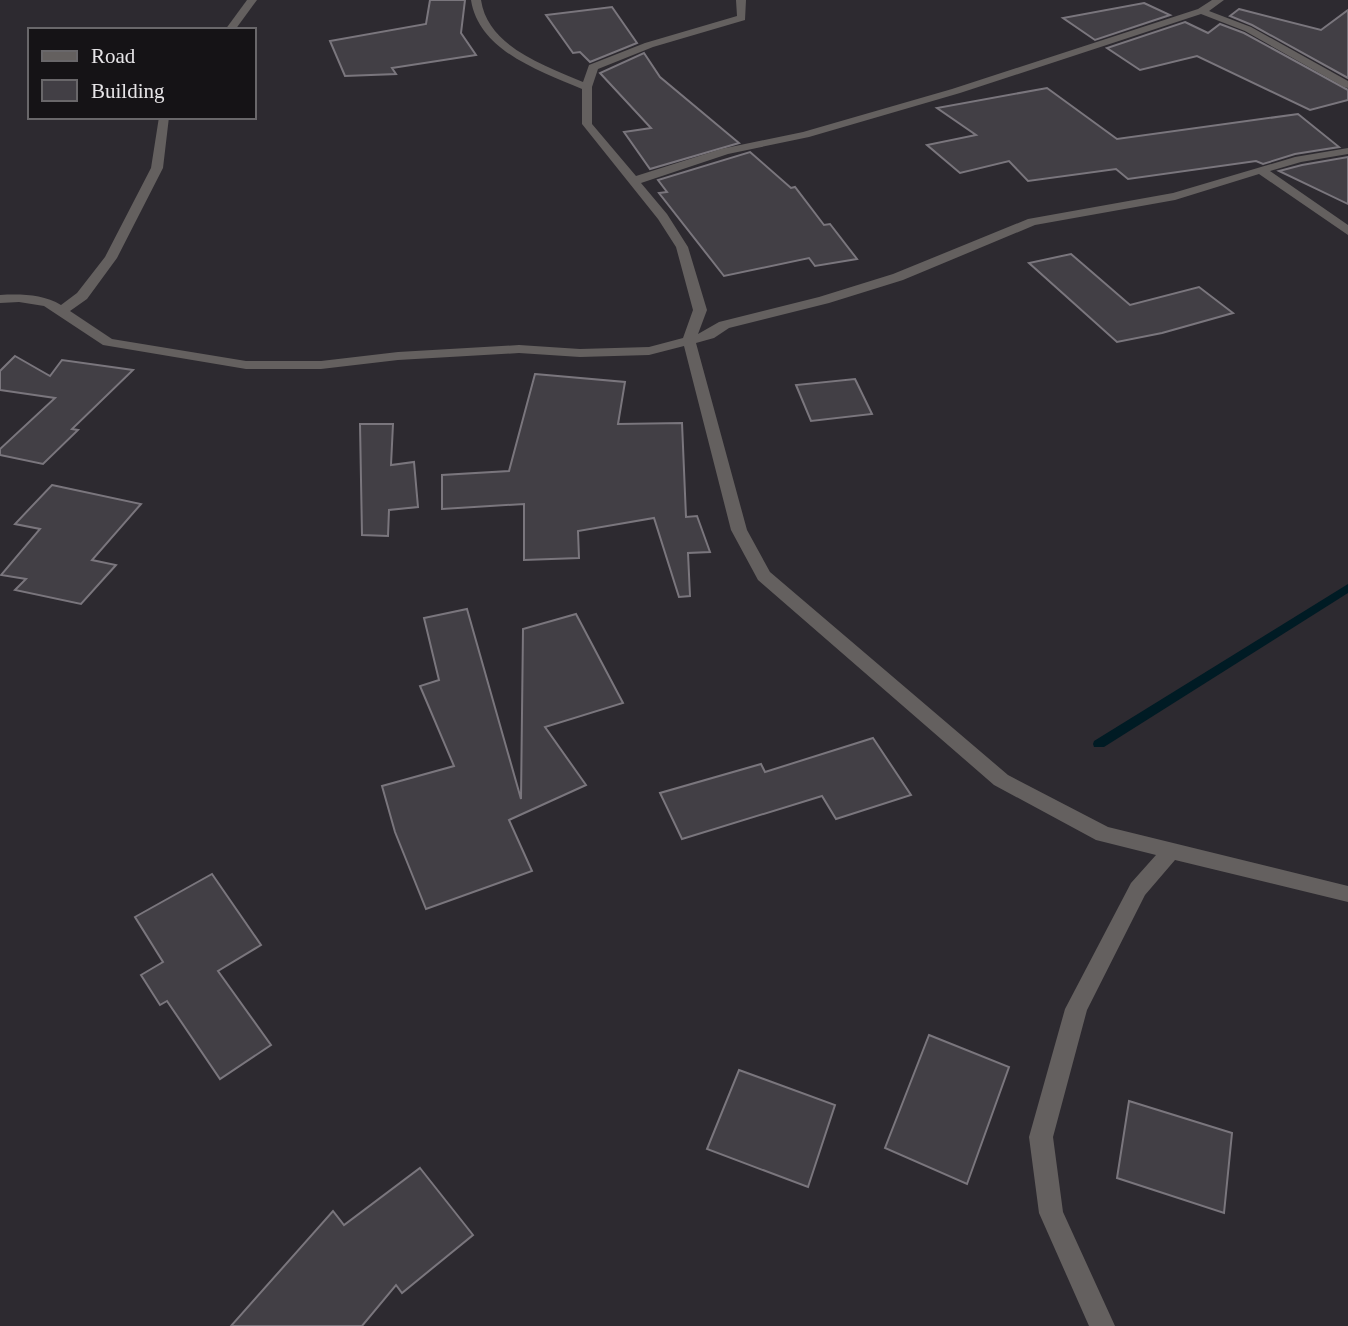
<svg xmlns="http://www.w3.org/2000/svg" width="1348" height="1326" font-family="'Times New Roman',serif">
<rect width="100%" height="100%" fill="#2d2a30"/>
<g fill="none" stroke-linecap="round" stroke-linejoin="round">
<polygon fill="#001b24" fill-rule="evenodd" points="1348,584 1348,593 1104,747 1094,747 1093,744 1094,741"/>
</g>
<g fill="#423f45" stroke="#7a767d" stroke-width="2">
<polygon points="430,0 465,0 461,33 476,55 392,68 396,74 345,76 330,41 426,24"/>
<polygon points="1144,3 1170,15 1095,40 1063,18"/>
<polygon points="612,7 637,43 590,62 580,52 573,53 546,15"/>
<polygon points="1239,9 1321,30 1348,10 1348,78 1252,25 1230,16"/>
<polygon points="1185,22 1208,33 1220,24 1244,33 1348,90 1348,100 1310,110 1197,56 1140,70 1107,48"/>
<polygon points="644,53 660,77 739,143 650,169 624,132 651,128 600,73"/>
<polygon points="1047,88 1117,139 1298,114 1339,147 1295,154 1263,164 1256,161 1128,179 1116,169 1028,181 1009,161 960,173 927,145 976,135 937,108"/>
<polygon points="750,152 791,188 795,187 824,225 830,224 857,259 815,266 809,258 724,276 659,193 667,192 658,180"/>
<polygon points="1348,157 1348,204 1279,171 1302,165"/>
<polygon points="1071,254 1130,305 1199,287 1233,313 1162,333 1117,342 1029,263"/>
<polygon points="15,356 50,376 62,360 133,370 72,429 78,430 43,464 0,455 0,449 55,398 0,390 0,371"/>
<polygon points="535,374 625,382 618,424 682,423 686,517 697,516 710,552 688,553 690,596 679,597 654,518 578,531 579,558 524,560 524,504 442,509 442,475 509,471"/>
<polygon points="855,379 872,414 811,421 796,385"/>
<polygon points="360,424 393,424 391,465 414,462 418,507 389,510 388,536 362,535"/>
<polygon points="52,485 141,504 92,560 116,565 81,604 15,590 26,579 1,575 40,529 15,524"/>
<polygon points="467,609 521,799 523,629 576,614 623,703 545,727 586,785 509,820 532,871 426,909 395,832 382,786 454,766 420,686 439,680 424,618"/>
<polygon points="873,738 911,795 836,819 822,796 682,839 660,793 761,764 765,772"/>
<polygon points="212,874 261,945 218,971 271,1045 220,1079 167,1001 160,1005 141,975 163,962 135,917"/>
<polygon points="929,1035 1009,1067 967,1184 885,1148"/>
<polygon points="739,1070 835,1105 808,1187 707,1149"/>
<polygon points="1129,1101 1232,1133 1224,1213 1117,1178"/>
<polygon points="420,1168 473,1235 402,1293 396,1285 362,1326 231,1326 333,1211 344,1225"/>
</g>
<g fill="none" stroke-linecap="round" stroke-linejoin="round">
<g fill="#64605f" fill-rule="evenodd">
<polygon points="247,0 257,0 235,30 225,30"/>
<path d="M 471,0 L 481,0 C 488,47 544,65 583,82 L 589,65 L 645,43 L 737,16 L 736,0 L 746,0 L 745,20 L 653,47 L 598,69 L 592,87 L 592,124 L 636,176 L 721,149 L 803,132 L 952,89 L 1198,9 L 1212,0 L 1224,0 L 1209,11 L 1251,27 L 1348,81 L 1348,88 L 1344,87 L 1245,31 L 1201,14 L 960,93 L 809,137 L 728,154 L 641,183 L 667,214 L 688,247 L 707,310 L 698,334 L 719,322 L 819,297 L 893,274 L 1028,219 L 1173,193 L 1295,157 L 1348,148 L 1348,154 L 1301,162 L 1270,171 L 1348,225 L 1348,235 L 1259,174 L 1175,200 L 1035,225 L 903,280 L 829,303 L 729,328 L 714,338 L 696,343 L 747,530 L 770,572 L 1008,775 L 1108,827 L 1348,886 L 1348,902 L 1175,860 L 1145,895 L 1087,1010 L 1053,1137 L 1063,1212 L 1115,1326 L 1089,1326 L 1039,1213 L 1029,1137 L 1065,1009 L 1131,883 L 1156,855 L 1096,840 L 994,785 L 758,580 L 731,530 L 684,346 L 649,355 L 580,357 L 519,353 L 398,360 L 321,369 L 246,369 L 103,345 L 44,306 L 19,302 L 0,303 L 0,295 C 20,294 43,294 61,305 L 77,293 L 105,257 L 151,168 L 159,117 L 169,117 L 163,168 L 117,258 L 87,299 L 70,311 L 112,339 L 246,361 L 321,361 L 398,352 L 519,345 L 580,349 L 649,347 L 683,338 L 693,310 L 676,247 L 658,219 L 582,124 L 582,89 C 540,71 479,51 471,0 Z"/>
</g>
</g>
<rect x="28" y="28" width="228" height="91" fill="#151316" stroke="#69676a" stroke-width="2"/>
<rect x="42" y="51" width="35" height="10" fill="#64605f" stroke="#69676a" stroke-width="2"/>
<text x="91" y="63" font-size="21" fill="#e7e5e8">Road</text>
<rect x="42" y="80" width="35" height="21" fill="#423f45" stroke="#69676a" stroke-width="2"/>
<text x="91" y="98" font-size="21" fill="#e7e5e8">Building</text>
</svg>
